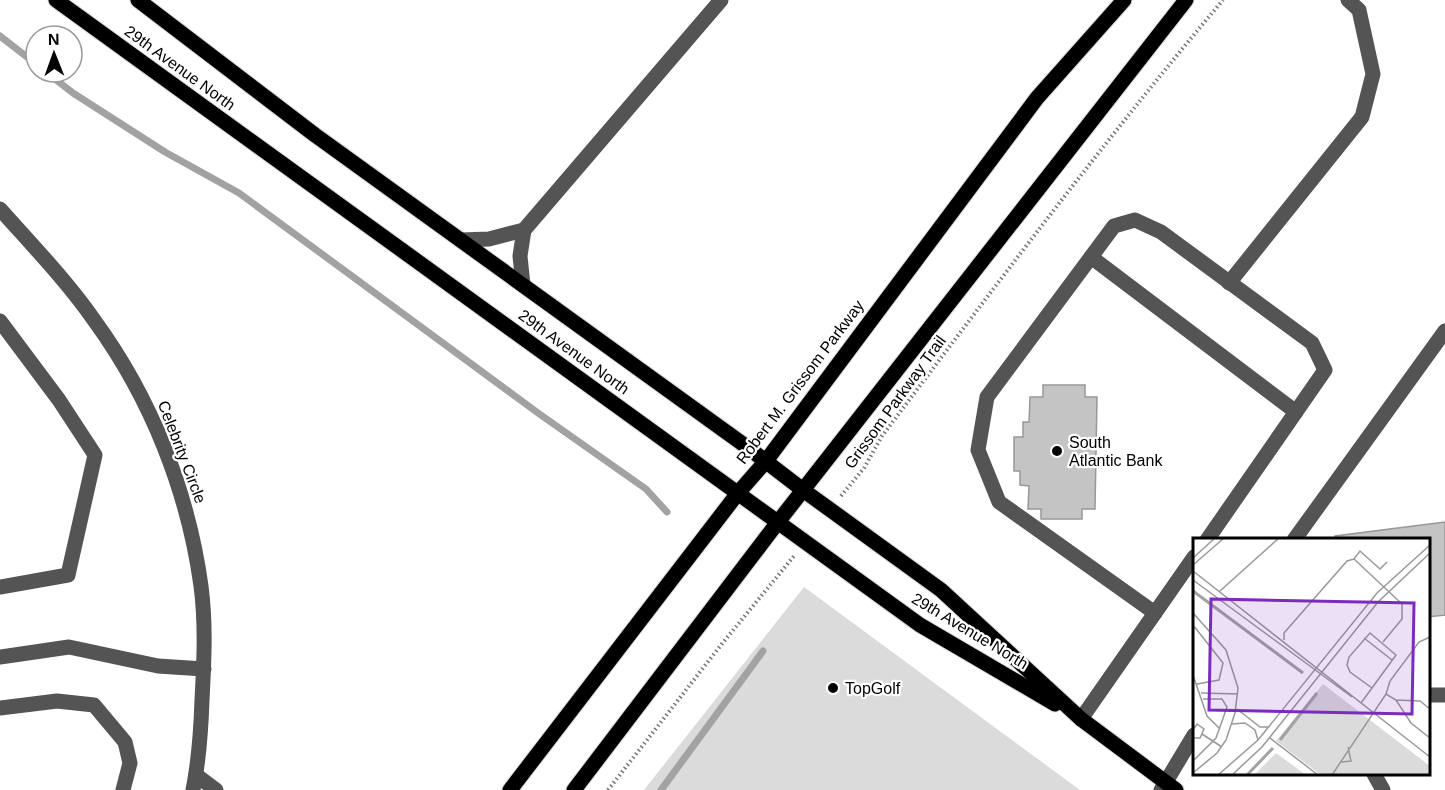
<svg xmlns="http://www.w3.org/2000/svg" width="1445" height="790" font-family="Arial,sans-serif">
<rect width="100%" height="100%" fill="#fff"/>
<polygon fill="#dbdbdb" points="804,587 1080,790 644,790"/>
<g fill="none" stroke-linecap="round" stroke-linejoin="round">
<g stroke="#a2a2a2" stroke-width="7">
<polyline points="0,36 36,64"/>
<polyline points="46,72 73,93 165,152 239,193 538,413 646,489 667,512"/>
<polyline points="661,790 763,651"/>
</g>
</g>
<g fill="#c4c4c4" stroke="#989898" stroke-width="1.5">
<polygon points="1043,385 1085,385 1085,397 1097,397 1095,509 1082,509 1082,519 1041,519 1041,509 1028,509 1029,486 1020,485 1020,471 1014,471 1014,437 1023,437 1023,422 1029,422 1030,397 1043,397"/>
<polygon points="1445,522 1445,615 1428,617 1428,540 1335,540 1335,536"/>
</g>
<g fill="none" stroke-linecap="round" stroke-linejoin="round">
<g stroke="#dbdbdb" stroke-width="17">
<g id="major">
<polyline points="56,0 920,625 1055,704"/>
<polyline points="138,0 315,135 747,447 803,490 941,590 1081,719 1176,790"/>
<polyline points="510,790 738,493 766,461 1037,98 1124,0"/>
<polyline points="574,790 778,522 1186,0"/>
</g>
</g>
<g stroke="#767676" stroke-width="4" stroke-dasharray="1.5 3" stroke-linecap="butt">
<path d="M 841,496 L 864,468 L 882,436 C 993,289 1104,141 1223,0"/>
<polyline points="608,790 721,645 794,556"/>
</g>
<g stroke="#545454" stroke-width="15">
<path d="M 0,209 C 32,245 66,280 94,320 C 151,398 188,491 201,586 C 206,624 204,662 202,700 C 201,730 199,760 193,790"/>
<polyline points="461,240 489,239 524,230"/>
<polyline points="1091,257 1296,412"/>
<polyline points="1229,283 1362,117 1373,74 1359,10 1348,0"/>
<polyline points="523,285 520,256 524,230 721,0"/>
<polyline points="0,321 59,400 95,455 68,575 0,587"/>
<polyline points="1294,540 1445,331"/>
<polyline points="1155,613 999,502 978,450 987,397 1114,226 1135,220 1161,232 1312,343 1325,370 1207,540"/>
<polyline points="0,657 69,647 158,666 204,669"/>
<polyline points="1428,695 1445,695"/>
<polyline points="0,708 57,701 94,705 125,742 130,763 123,790"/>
<polyline points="1081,719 1194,557"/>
<polyline points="1374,774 1383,790"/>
<polyline points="196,775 216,790"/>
<polyline points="1161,790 1194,735"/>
</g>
<use href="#major" stroke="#000" stroke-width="15"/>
</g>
<g fill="#000" stroke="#fff" stroke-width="2">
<circle cx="1057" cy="451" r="6"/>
<circle cx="833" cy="688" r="6"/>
</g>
<g text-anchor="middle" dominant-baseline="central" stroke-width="4.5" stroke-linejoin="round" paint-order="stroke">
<g font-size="16" fill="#000" stroke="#fff">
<text transform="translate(180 68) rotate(36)">29th Avenue North</text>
<text transform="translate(574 352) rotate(36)">29th Avenue North</text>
<text transform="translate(800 382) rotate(-53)">Robert M. Grissom Parkway</text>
<text transform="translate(895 402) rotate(-54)">Grissom Parkway Trail</text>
<text transform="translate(182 452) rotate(69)">Celebrity Circle</text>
<text transform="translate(970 631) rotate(31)">29th Avenue North</text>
</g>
<g font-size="16" fill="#000" stroke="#fff" text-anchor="start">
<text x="1069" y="442">South<tspan x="1069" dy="18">Atlantic Bank</tspan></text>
<text x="845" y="688">TopGolf</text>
</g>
</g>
<g transform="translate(1193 538)">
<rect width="237" height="237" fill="#fff"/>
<path d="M 130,146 L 237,228 L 237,237 L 128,237 L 83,203 ZM 83,215 L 113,237 L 61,237 Z" fill="#dbdbdb"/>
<path fill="none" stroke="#a2a2a2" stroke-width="3" d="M 0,53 L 110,135M 87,202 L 124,155M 54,237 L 80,210"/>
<path fill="none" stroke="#999" stroke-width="1.5" d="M 0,20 L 22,0M 0,27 L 31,0M 0,33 L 237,219M 0,42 L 159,159M 27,53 L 86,0M 0,75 L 33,112 L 45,150 L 42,175 L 33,202 L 24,215 L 0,235M 0,87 L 30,125 L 26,142 L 4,146M 171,100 L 199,122M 91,102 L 91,95 L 154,23 L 161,21M 190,104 L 209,81 L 209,66 L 161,21 L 167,13 L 187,31 L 194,24M 0,137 L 14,178 L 27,191M 8,155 L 45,156M 193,156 L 197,143 L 226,104 L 237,99M 203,162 L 227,163 L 237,171M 168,165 L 179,150 L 203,117 L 177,95 L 156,119 L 154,127 L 157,134 L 179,150M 44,171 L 67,189 L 75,189M 39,186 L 52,185 L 62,192 L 65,202M 0,192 L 4,186 L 11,191 L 7,200 L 0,200M 9,196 L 29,209M 77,200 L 125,237M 0,223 L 23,200 L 34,169 L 29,161 L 10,161M 148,224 L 158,223 L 155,209M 25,237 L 65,202 L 184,55 L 237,7M 39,237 L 69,209 L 185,64 L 237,15M 139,237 L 193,156 L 203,162 L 218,185 L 237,200"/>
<path fill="#7b2cbf" fill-opacity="0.15" stroke="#7b2cbf" stroke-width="3" d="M 18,61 L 221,65 L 219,176 L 16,172 Z"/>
<rect width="237" height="237" fill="none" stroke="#000" stroke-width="3"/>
</g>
<g transform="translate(54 54) rotate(359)"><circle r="28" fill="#ffffff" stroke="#999999" stroke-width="1.5"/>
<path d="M0-4.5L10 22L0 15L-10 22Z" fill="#000000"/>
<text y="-9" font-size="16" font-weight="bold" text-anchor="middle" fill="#000000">N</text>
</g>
</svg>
